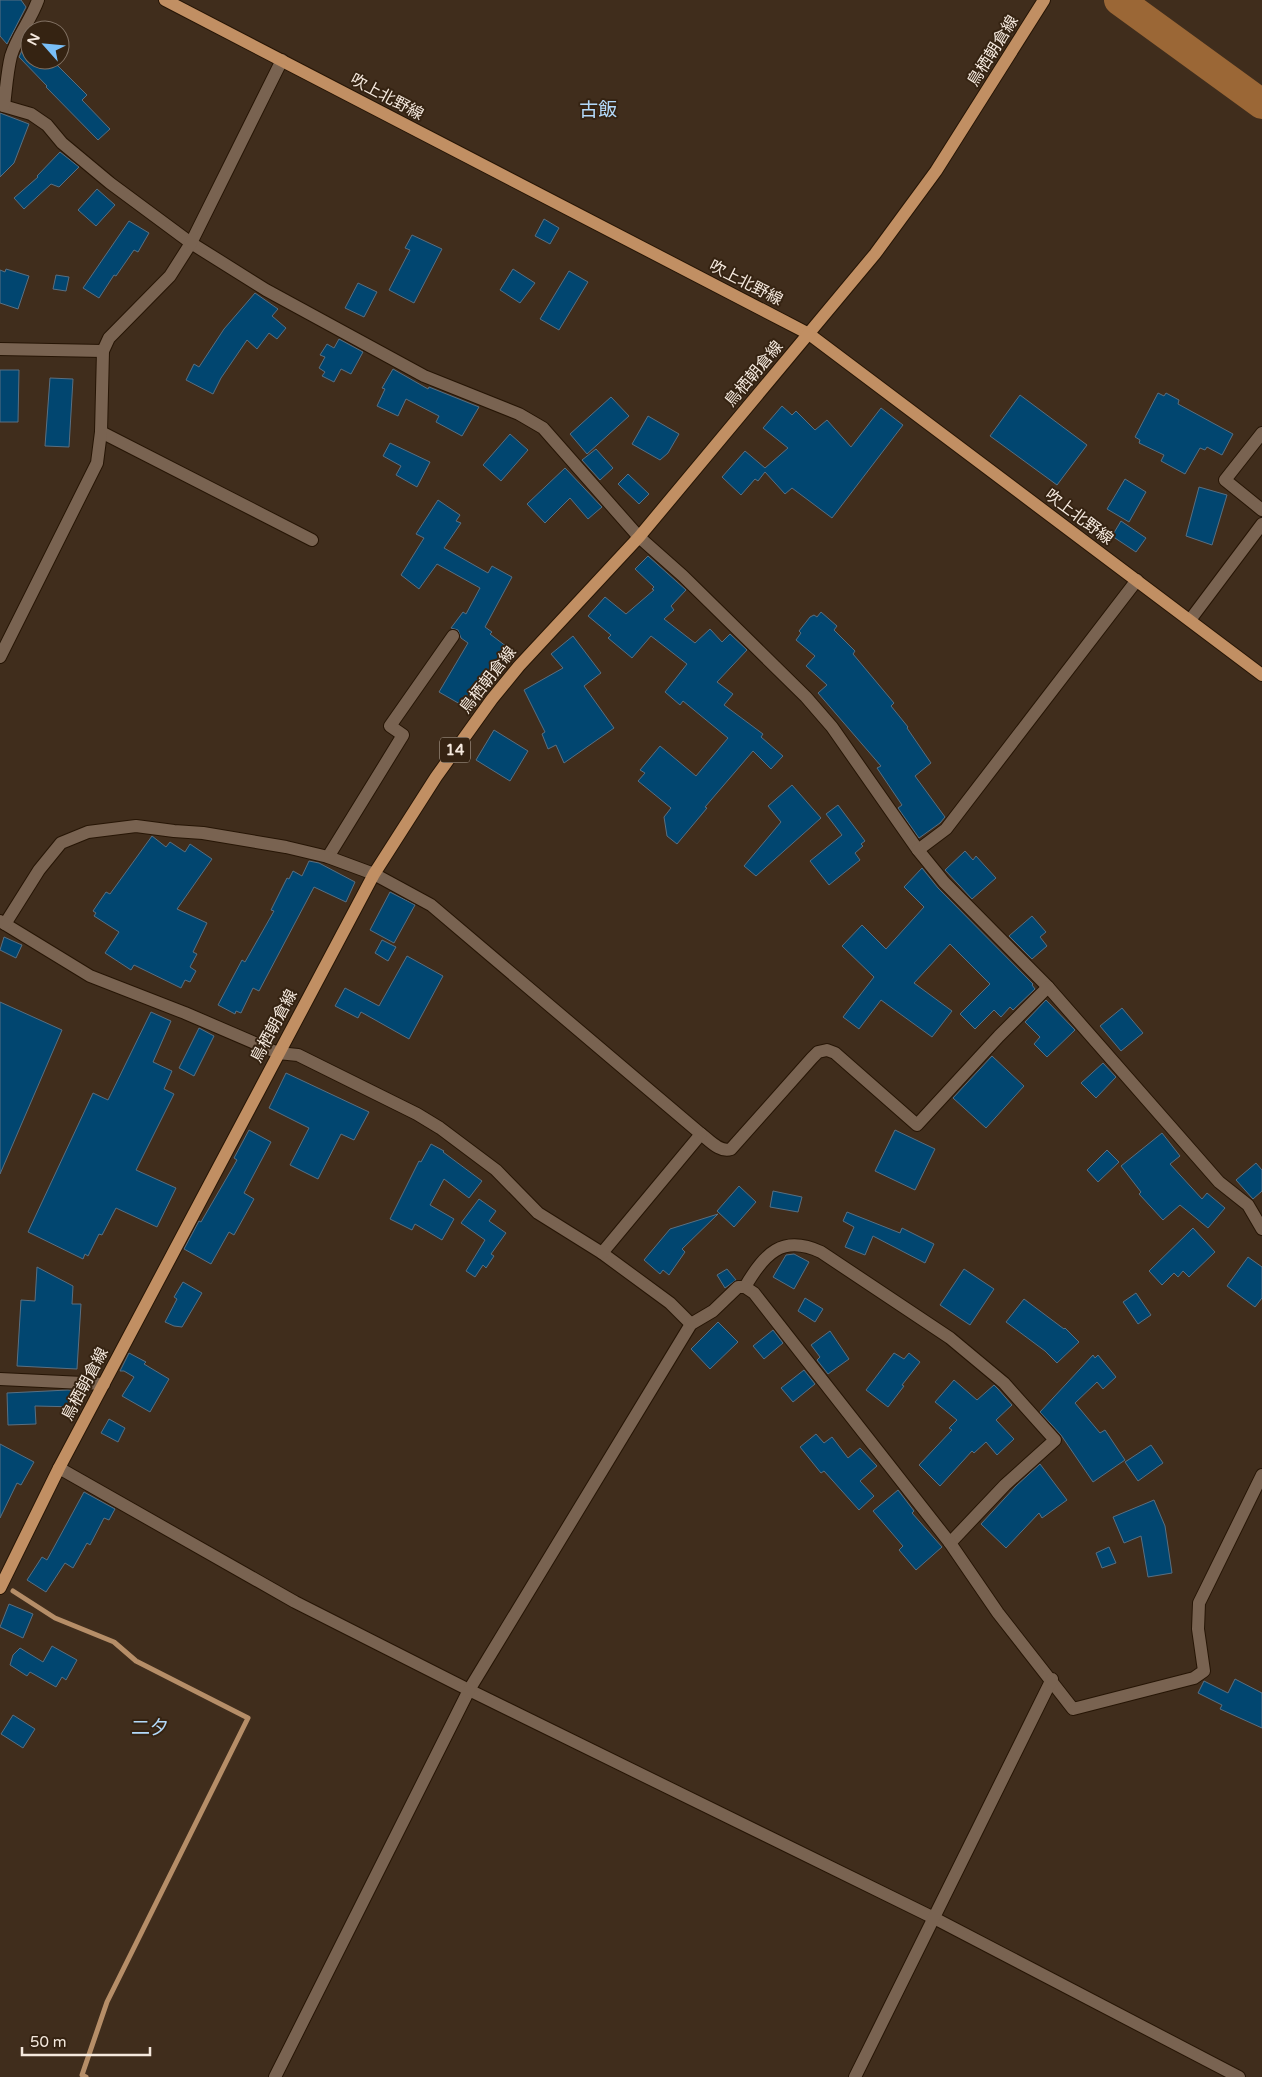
<svg xmlns="http://www.w3.org/2000/svg" width="1262" height="2077" font-family="'Varela Round','Noto Sans JP',sans-serif">
<rect width="100%" height="100%" fill="#402d1c"/>
<g fill="none" stroke-linecap="round" stroke-linejoin="round">
<polyline stroke="#b68e68" stroke-width="5" points="13,1591 55,1618 114,1642 136,1661 248,1718 107,2002 82,2075 86,2077"/>
<polyline stroke="#9b6736" stroke-width="30" points="1119,0 1262,104"/>
</g>
<g fill="#014670" stroke="#596f81">
<polygon points="0,0 21,0 26,7 7,44 0,36"/>
<polygon points="30,34 30,60 52,60 87,95 82,100 110,129 98,140 46,87 47,86 19,57"/>
<polygon points="0,113 29,124 14,163 0,177"/>
<polygon points="60,152 79,167 59,187 51,184 24,209 14,198 38,177 37,176"/>
<polygon points="97,189 115,205 96,226 78,210"/>
<polygon points="544,219 559,228 550,244 535,236"/>
<polygon points="129,221 149,233 138,252 134,250 116,276 114,275 99,298 83,288"/>
<polygon points="412,235 442,249 414,303 389,290 410,250 405,248"/>
<polygon points="6,269 29,276 18,309 0,303 0,270 5,272"/>
<polygon points="513,269 535,283 520,303 500,290"/>
<polygon points="569,271 588,282 559,330 540,319"/>
<polygon points="56,275 69,277 66,291 53,289"/>
<polygon points="358,283 377,292 364,317 345,308"/>
<polygon points="255,293 278,309 272,316 286,328 277,339 269,333 257,349 247,340 221,378 213,394 186,380 194,364 199,367 224,329"/>
<polygon points="339,339 363,352 351,374 341,369 334,382 322,376 325,372 319,368 325,357 320,355 327,344 334,348"/>
<polygon points="393,369 428,389 429,387 479,407 462,436 436,422 439,416 406,399 398,416 377,406 385,389 382,388"/>
<polygon points="0,370 19,370 18,422 0,422"/>
<polygon points="50,378 73,379 69,447 45,446"/>
<polygon points="1158,393 1164,396 1166,393 1179,400 1178,404 1233,434 1222,455 1207,447 1205,450 1200,448 1185,474 1161,461 1164,455 1139,443 1140,440 1135,437"/>
<polygon points="1020,395 1087,445 1057,485 990,436"/>
<polygon points="611,397 629,416 587,454 570,434"/>
<polygon points="782,406 792,415 796,411 815,430 827,420 851,447 881,408 903,425 832,518 792,488 785,494 765,472 758,481 755,479 741,495 722,477 745,451 765,468 788,448 763,428"/>
<polygon points="648,416 679,434 668,453 660,460 632,444"/>
<polygon points="510,434 528,450 501,481 483,465"/>
<polygon points="390,443 430,462 417,487 396,475 401,466 383,456"/>
<polygon points="596,449 613,468 600,480 582,460"/>
<polygon points="565,468 602,507 588,519 570,498 545,523 527,504"/>
<polygon points="628,474 649,494 639,504 618,484"/>
<polygon points="1125,479 1146,492 1129,522 1107,509"/>
<polygon points="1199,487 1227,495 1212,545 1186,536"/>
<polygon points="438,500 460,515 456,521 461,523 444,548 488,573 492,566 512,577 485,627 492,632 490,634 515,653 501,671 493,664 472,699 465,695 460,704 439,692 468,643 461,638 458,630 451,628 463,612 466,614 480,588 437,564 419,589 401,575 424,538 416,534"/>
<polygon points="1121,521 1146,538 1136,552 1112,536"/>
<polygon points="648,556 686,590 671,606 674,610 664,619 695,643 710,629 722,642 730,634 747,650 717,682 733,694 724,705 763,734 761,737 783,756 771,769 753,751 705,807 707,808 677,844 667,836 664,817 671,808 638,781 645,773 640,770 660,746 696,776 728,738 683,701 680,705 665,692 687,664 651,636 632,658 608,638 611,635 588,616 605,597 626,614 654,590 652,589 654,587 635,569"/>
<polygon points="821,612 837,626 834,630 855,651 853,654 894,703 891,706 908,727 907,728 931,763 915,776 945,817 940,823 919,838 898,808 902,805 877,768 881,766 818,693 827,685 806,666 815,656 796,640 801,633 799,631 810,617 814,615 817,617"/>
<polygon points="573,636 601,673 584,686 614,728 564,763 556,745 548,749 542,734 545,732 524,690 563,668 551,654"/>
<polygon points="494,730 528,751 510,781 476,760"/>
<polygon points="792,785 821,818 756,876 744,866 781,822 768,806"/>
<polygon points="838,805 865,841 861,844 863,846 855,853 860,860 829,885 810,861 842,835 826,814"/>
<polygon points="152,836 166,847 170,842 185,852 190,844 212,859 177,909 207,923 193,952 197,954 190,967 196,971 190,982 185,980 181,988 134,965 131,970 105,953 119,932 94,916 96,913 93,911 106,892 110,894"/>
<polygon points="965,851 973,860 976,856 996,878 972,899 945,870"/>
<polygon points="309,861 319,863 355,882 346,902 314,887 259,991 253,988 241,1013 236,1011 235,1014 218,1005 242,960 245,962 274,911 271,910 287,878 289,879 293,871 302,876"/>
<polygon points="922,868 938,888 1033,984 1032,985 1035,989 1013,1010 1010,1007 1001,1017 994,1010 975,1029 960,1014 990,984 950,944 914,983 952,1011 932,1037 881,1000 859,1029 843,1017 874,977 842,946 862,925 886,949 924,907 904,887"/>
<polygon points="390,892 415,905 394,943 370,930"/>
<polygon points="1032,916 1046,932 1040,937 1047,946 1032,959 1009,936"/>
<polygon points="4,937 22,945 16,958 0,950"/>
<polygon points="382,940 396,947 388,961 375,953"/>
<polygon points="407,956 443,976 409,1039 361,1012 358,1018 335,1006 345,988 379,1006"/>
<polygon points="1046,1000 1075,1030 1047,1057 1034,1044 1040,1037 1025,1022"/>
<polygon points="0,1002 62,1030 0,1174"/>
<polygon points="1122,1008 1143,1033 1121,1051 1100,1026"/>
<polygon points="151,1012 171,1021 153,1062 172,1071 164,1089 174,1094 136,1170 176,1188 157,1227 116,1208 102,1235 99,1234 88,1256 85,1254 83,1259 28,1232 93,1093 108,1100"/>
<polygon points="199,1028 214,1036 194,1076 179,1068"/>
<polygon points="992,1056 1024,1086 986,1128 953,1098"/>
<polygon points="1103,1063 1116,1077 1096,1098 1081,1083"/>
<polygon points="286,1073 369,1112 354,1140 341,1134 318,1179 290,1165 309,1128 269,1108"/>
<polygon points="249,1130 271,1142 244,1193 254,1199 234,1235 229,1232 211,1264 184,1249 199,1221 201,1222 233,1167 237,1160 234,1158"/>
<polygon points="895,1130 935,1149 915,1190 875,1171"/>
<polygon points="1162,1133 1180,1156 1170,1164 1202,1199 1207,1193 1225,1208 1208,1228 1180,1205 1163,1220 1139,1194 1141,1192 1121,1166"/>
<polygon points="431,1144 444,1151 443,1152 482,1181 469,1198 444,1179 430,1205 454,1219 442,1240 415,1224 412,1230 390,1219 419,1161 421,1162"/>
<polygon points="1107,1150 1119,1162 1098,1182 1087,1170"/>
<polygon points="1256,1163 1262,1170 1262,1191 1253,1199 1236,1180"/>
<polygon points="739,1186 756,1202 734,1227 717,1211"/>
<polygon points="773,1191 802,1197 798,1212 770,1207"/>
<polygon points="479,1199 496,1211 489,1221 506,1233 491,1254 494,1256 486,1268 483,1265 475,1277 466,1271 485,1240 461,1223"/>
<polygon points="847,1212 900,1233 902,1228 934,1244 925,1263 873,1236 865,1255 845,1247 854,1227 843,1221"/>
<polygon points="718,1214 682,1249 685,1252 669,1275 663,1270 660,1274 644,1260 670,1229"/>
<polygon points="1193,1228 1215,1252 1189,1277 1183,1271 1178,1277 1174,1273 1162,1285 1149,1271"/>
<polygon points="794,1254 809,1262 794,1289 773,1277 786,1255"/>
<polygon points="1248,1257 1262,1267 1262,1298 1255,1307 1227,1286"/>
<polygon points="37,1267 73,1286 72,1304 81,1304 77,1369 17,1366 21,1300 35,1301"/>
<polygon points="727,1269 736,1280 725,1288 717,1275"/>
<polygon points="964,1269 994,1289 970,1325 940,1305"/>
<polygon points="183,1282 202,1293 182,1327 174,1326 165,1322 177,1299 174,1297"/>
<polygon points="1136,1293 1151,1315 1138,1324 1123,1302"/>
<polygon points="805,1298 823,1309 815,1322 798,1311"/>
<polygon points="1024,1299 1064,1329 1065,1328 1079,1342 1057,1363 1045,1351 1006,1322"/>
<polygon points="718,1322 738,1342 710,1369 691,1349"/>
<polygon points="773,1330 783,1343 764,1359 753,1346"/>
<polygon points="830,1331 849,1359 828,1374 817,1360 820,1357 811,1345"/>
<polygon points="129,1353 146,1362 144,1364 169,1379 150,1412 122,1396 134,1377 124,1371 120,1371"/>
<polygon points="894,1353 904,1359 909,1353 920,1362 902,1385 904,1386 888,1407 866,1390"/>
<polygon points="1093,1355 1095,1358 1098,1355 1116,1377 1103,1389 1097,1382 1075,1403 1100,1433 1105,1430 1125,1460 1093,1482 1061,1435 1040,1412"/>
<polygon points="804,1370 815,1384 793,1402 781,1388"/>
<polygon points="954,1380 977,1400 994,1385 998,1389 1012,1405 996,1420 1014,1439 997,1455 986,1442 974,1453 972,1451 940,1486 919,1465 952,1430 949,1428 957,1420 935,1402"/>
<polygon points="68,1390 80,1391 79,1407 35,1406 36,1424 8,1425 7,1393"/>
<polygon points="109,1419 125,1428 118,1442 101,1433"/>
<polygon points="816,1434 824,1443 832,1437 848,1458 860,1448 877,1466 860,1481 874,1496 859,1510 824,1471 821,1473 800,1447"/>
<polygon points="0,1444 34,1462 21,1485 17,1483 0,1518"/>
<polygon points="1151,1445 1163,1463 1138,1481 1125,1462"/>
<polygon points="1040,1464 1067,1500 1042,1518 1039,1513 1006,1548 981,1524 1016,1486"/>
<polygon points="898,1490 914,1511 912,1513 942,1547 916,1570 899,1550 903,1546 873,1511"/>
<polygon points="84,1492 115,1509 109,1520 104,1518 90,1545 87,1543 73,1568 65,1563 46,1592 27,1580 42,1557 47,1560"/>
<polygon points="1154,1500 1165,1526 1172,1573 1148,1577 1141,1536 1124,1543 1113,1517"/>
<polygon points="1109,1547 1116,1563 1102,1568 1096,1553"/>
<polygon points="9,1604 33,1614 23,1638 0,1627"/>
<polygon points="52,1646 77,1660 66,1680 62,1677 56,1687 30,1672 27,1676 10,1665 13,1655 20,1648 43,1662"/>
<polygon points="1235,1679 1262,1693 1262,1728 1220,1709 1222,1705 1198,1693 1204,1681 1228,1693"/>
<polygon points="13,1715 35,1729 23,1748 1,1734"/>
</g>
<g fill="none" stroke-linecap="round" stroke-linejoin="round">
<g stroke="#261505" stroke-width="14">
<g id="minor">
<polyline points="0,105 31,114 47,125 62,143 110,183 191,243 266,290 424,376 519,414 543,428 639,537 683,576 806,697 832,727 918,850 944,882 1048,987 1219,1182 1248,1205 1262,1229"/>
<path d="M 4,106 C 6,90 7,72 11,56 C 17,36 31,20 38,0"/>
<polyline points="0,349 103,351"/>
<polyline points="101,432 312,540"/>
<polyline points="1262,433 1225,480 1262,510"/>
<polyline points="1190,620 1262,524"/>
<polyline points="0,657 97,463 101,432 103,351 109,338 170,276 191,243 282,60"/>
<polyline points="918,850 946,829 1137,580"/>
<polyline points="328,857 403,735 390,726 453,636"/>
<polyline points="0,921 90,976 185,1013 278,1053 298,1055 417,1114 440,1128 496,1170 538,1213 602,1253 670,1303 691,1324"/>
<path d="M 5,924 L 39,870 L 61,843 L 88,832 L 136,826 L 174,831 L 203,833 L 286,847 L 328,857 L 374,874 L 431,905 L 701,1134 C 709,1140 720,1153 731,1149 L 812,1058 L 818,1052 L 827,1050 L 835,1053 L 917,1125 L 999,1036 L 1048,987"/>
<polyline points="602,1253 701,1134"/>
<path d="M 745,1287 C 764,1254 782,1234 821,1252 L 950,1338 L 1004,1383 L 1055,1440 L 1005,1485 L 950,1543"/>
<polyline points="0,1379 104,1384"/>
<polyline points="59,1468 295,1602 469,1690 934,1918 1239,2077"/>
<polyline points="275,2077 469,1690 691,1324 713,1311 738,1287 745,1287 754,1293 950,1543 998,1613 1073,1709 1194,1678 1204,1671 1198,1629 1199,1603 1262,1475"/>
<polyline points="855,2077 1052,1679"/>
</g>
</g>
<g stroke="#261505" stroke-width="14">
<g id="major">
<polyline points="165,0 809,334 1262,675"/>
<polyline points="0,1588 59,1468 374,874 436,777 492,699 519,666 639,537 875,254 936,171 1044,0"/>
</g>
</g>
<use href="#minor" stroke="#796351" stroke-width="12"/>
<use href="#major" stroke="#c18f63" stroke-width="12"/>
</g>
<g text-anchor="middle" dominant-baseline="central" stroke-width="4" stroke-linejoin="round" paint-order="stroke">
<rect fill="#352312" stroke="#bbaea1" stroke-width="1" x="440" y="737.5" width="30" height="25" rx="4"/>
<g font-size="15" font-weight="bold" fill="#f5e9de">
<text x="455" y="750">14</text>
</g>
<g font-size="16" fill="#f5e9de" stroke="#352312">
<text transform="translate(993 51) rotate(-58)">鳥栖朝倉線</text>
<text transform="translate(387 97) rotate(28)">吹上北野線</text>
<text transform="translate(746 283) rotate(27)">吹上北野線</text>
<text transform="translate(754 374) rotate(-50)">鳥栖朝倉線</text>
<text transform="translate(1079 517) rotate(37)">吹上北野線</text>
<text transform="translate(488 680) rotate(-52)">鳥栖朝倉線</text>
<text transform="translate(274 1026) rotate(-62)">鳥栖朝倉線</text>
<text transform="translate(85 1384) rotate(-62)">鳥栖朝倉線</text>
</g>
<g font-size="19" fill="#b3d9f9" stroke="#352312">
<text x="598" y="110">古飯</text>
<text x="150" y="1728">二夕</text>
</g>
</g>
<g transform="translate(45 45) rotate(297)"><circle r="24" fill="#352312" stroke="#827264"/>
<path d="M0-4L9 19L0 12L-9 19Z" fill="#79bff8"/>
<text y="-8" font-size="14" font-weight="bold" text-anchor="middle" fill="#f5e9de">N</text>
</g>
<path d="M22 2047v8h128v-8" fill="none" stroke="#f5e9de" stroke-width="2.5"/>
<text x="30" y="2047" font-size="15" fill="#f5e9de" stroke="#352312" stroke-width="4" paint-order="stroke">50 m</text>
</svg>
